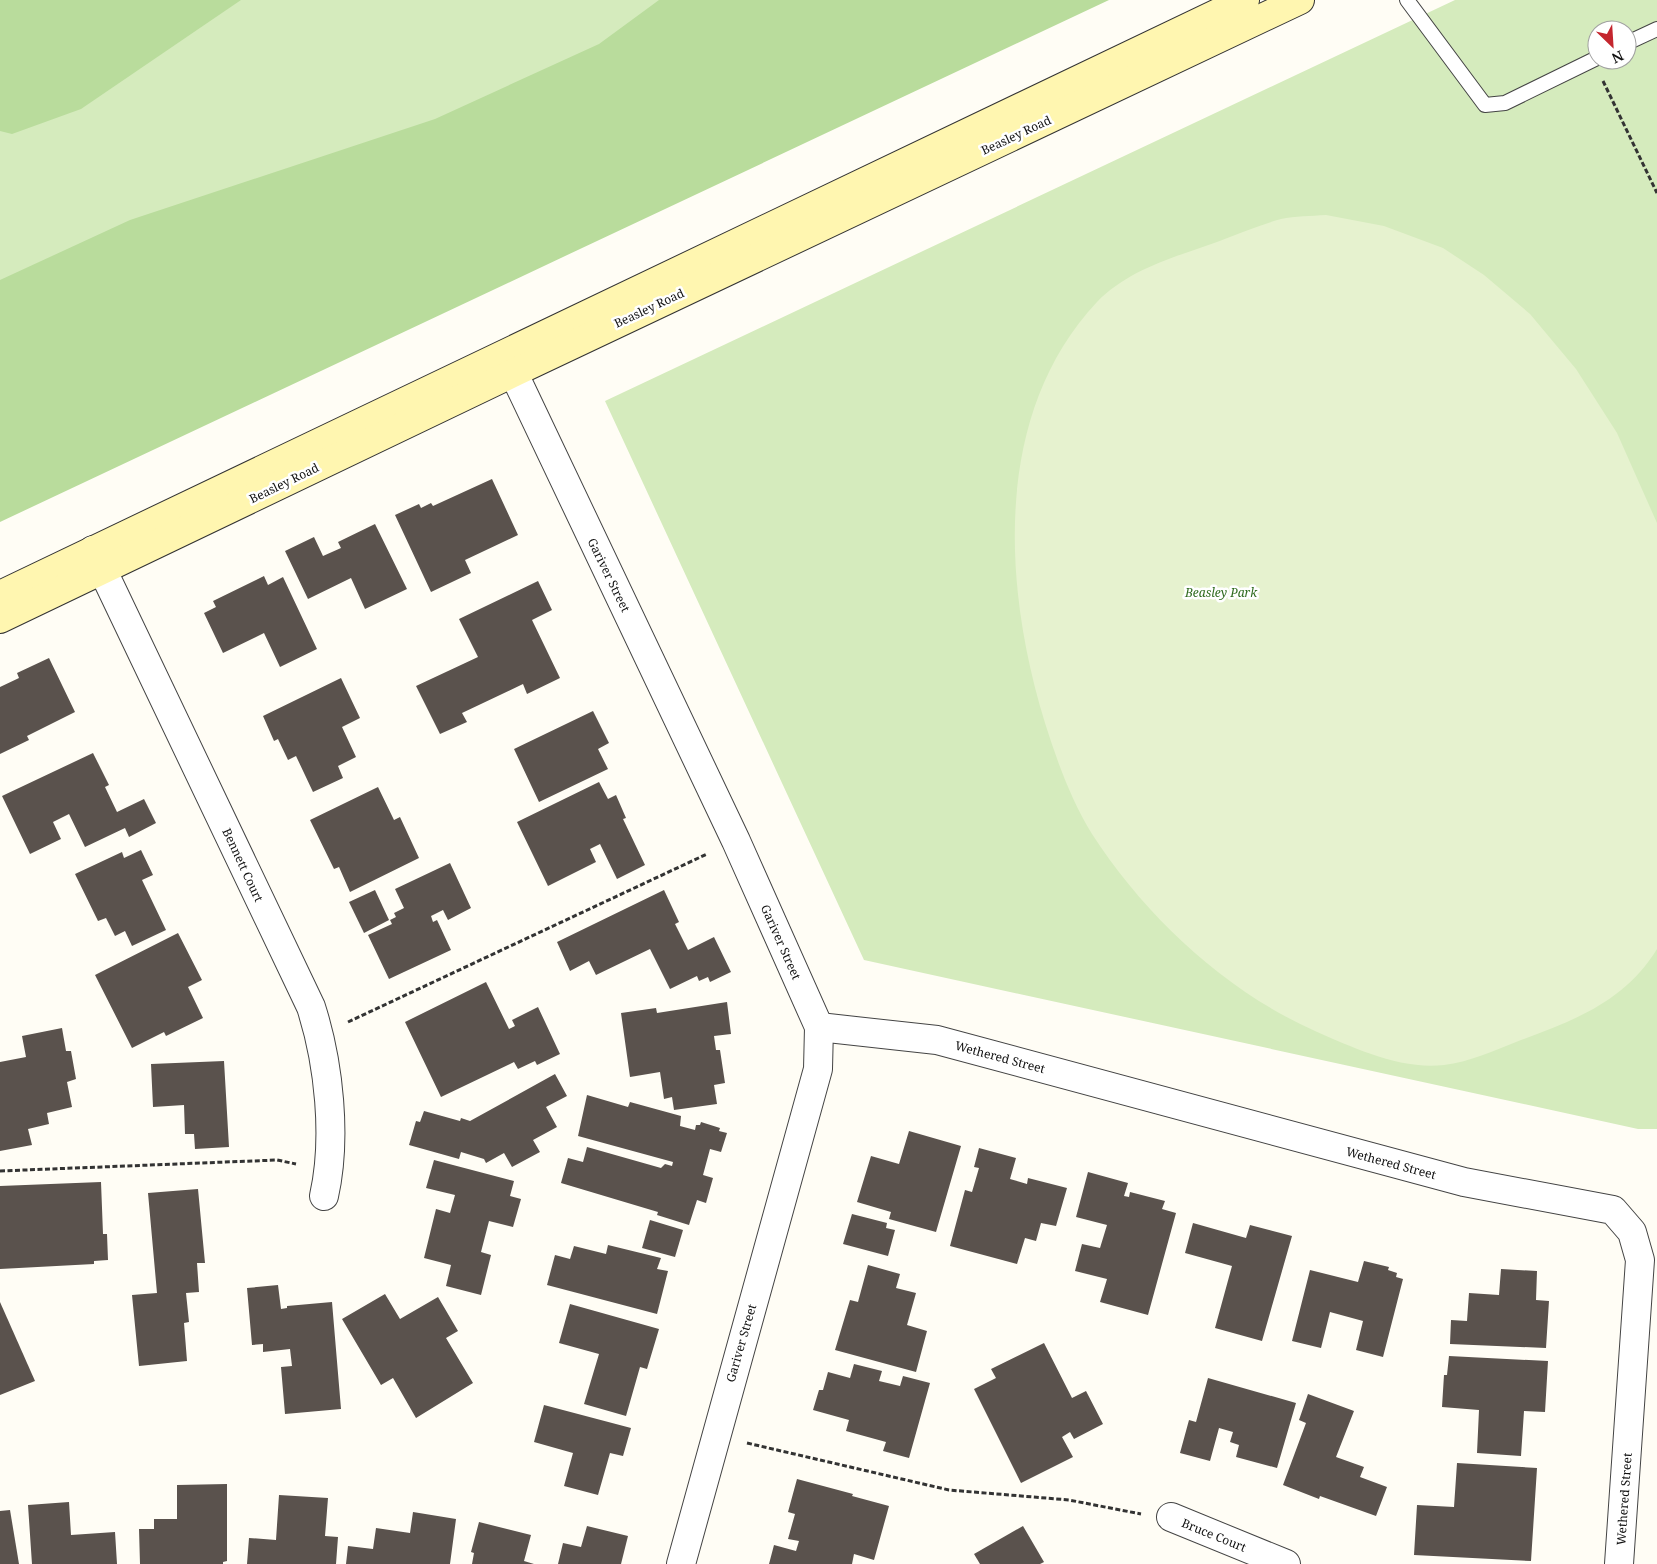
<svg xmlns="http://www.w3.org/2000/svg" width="1657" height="1564" font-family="'Noto Serif',serif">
<rect width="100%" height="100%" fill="#fffdf5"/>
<g fill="#d5ebbd" fill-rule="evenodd">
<polygon points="0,0 1104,0 0,518"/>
<path d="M 1455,0 L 1657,0 L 1657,1129 L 1638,1129 L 864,960 L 605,401 ZM 1597,30 L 1627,30 L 1627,60 L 1597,60 Z"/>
</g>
<g fill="#b9dc9c">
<polygon points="0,0 241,0 81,109 12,134 0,131"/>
<polygon points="659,0 1109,0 0,522 0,280 130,220 435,119 599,44"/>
</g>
<path fill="#e6f2cf" d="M 1326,215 L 1384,226 L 1443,248 L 1484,275 L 1530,314 L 1576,369 L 1617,433 L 1657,523 L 1657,949 C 1624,1003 1572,1021 1516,1042 C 1493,1051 1469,1062 1444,1065 C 1400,1070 1354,1048 1315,1031 C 1225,991 1145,916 1092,834 C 1071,800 1057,761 1045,723 C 1003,587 992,414 1097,302 C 1129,269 1175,257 1217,242 C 1238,234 1259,225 1281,219 C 1295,216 1311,216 1326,215 Z"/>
<g fill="#5a524d">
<polygon points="492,479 518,535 465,560 471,573 431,592 395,515 419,504 421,508 431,503 433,506"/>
<polygon points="375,524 407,589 365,609 351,578 308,599 285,551 314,537 323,556 341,548 338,542"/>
<polygon points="264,576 268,585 283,577 317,649 280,667 264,633 223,653 204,613 216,607 213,601"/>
<polygon points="538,581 552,610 532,620 560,678 527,694 523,684 462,713 467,722 440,734 416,686 478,657 459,619"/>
<polygon points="49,658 75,712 27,736 29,740 0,754 0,687 19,678 17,673"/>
<polygon points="341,678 360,718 342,727 356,757 338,766 343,778 313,792 296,756 288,760 278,739 274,741 263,716"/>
<polygon points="593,711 609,743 598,749 608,769 539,802 514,749"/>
<polygon points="93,753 109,785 105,787 117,812 144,799 156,823 129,837 125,828 85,847 69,814 53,822 61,839 30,854 2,796"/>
<polygon points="599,782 608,799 616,795 626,818 623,819 645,865 617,879 600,844 590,849 596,862 548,886 517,822"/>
<polygon points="378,787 394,820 400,817 419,858 350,892 339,867 334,869 310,820"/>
<polygon points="141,850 153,875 142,880 166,930 132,946 125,931 115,936 106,918 98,921 75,874 122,852 124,858"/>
<polygon points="450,863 471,908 448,920 443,910 431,916 433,922 437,920 451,950 389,979 368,935 392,924 390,920 396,917 394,913 404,908 395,889"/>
<polygon points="375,890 389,920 364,933 349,902"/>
<polygon points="664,890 679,922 675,924 688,950 714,937 731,972 710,982 708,977 699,981 697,976 670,989 650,949 596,975 589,961 570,971 557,942"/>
<polygon points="178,933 202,980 188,987 203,1018 166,1036 164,1032 132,1048 95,975"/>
<polygon points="486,982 509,1029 515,1026 512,1020 538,1007 560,1054 537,1065 535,1061 518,1069 514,1062 441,1097 405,1022"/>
<polygon points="727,1002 731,1034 714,1036 716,1050 720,1050 725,1083 714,1085 717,1104 674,1110 672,1097 664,1099 660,1072 630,1077 621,1013 656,1008 657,1013"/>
<polygon points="62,1028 66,1051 71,1051 76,1079 67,1082 72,1107 47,1113 49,1124 28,1129 32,1145 0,1151 0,1062 26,1057 22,1036"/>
<polygon points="224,1061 229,1147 195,1149 194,1134 185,1134 184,1105 153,1107 151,1064"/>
<polygon points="555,1074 567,1096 546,1107 557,1127 533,1140 540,1152 512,1167 504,1153 486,1163 484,1159 461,1152 459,1159 409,1145 416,1121 420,1122 424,1111 460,1121 461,1118 470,1121"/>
<polygon points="587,1095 628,1107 630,1102 681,1116 680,1126 695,1130 696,1125 700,1125 701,1122 720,1128 719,1131 727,1133 721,1152 710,1149 703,1175 713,1178 706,1203 697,1200 689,1225 657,1215 658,1212 561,1183 568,1158 583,1162 587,1147 661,1168 665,1164 672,1166 673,1162 578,1136"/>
<polygon points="909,1131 961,1146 936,1232 889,1219 891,1212 857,1202 871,1156 899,1164"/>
<polygon points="979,1148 1016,1158 1010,1179 1027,1184 1028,1178 1067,1188 1056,1226 1041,1223 1036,1241 1025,1238 1017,1264 950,1246 965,1190 972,1192 979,1168 974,1167"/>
<polygon points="434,1160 514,1181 510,1196 521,1199 513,1227 489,1221 481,1252 491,1255 481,1295 446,1286 451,1265 424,1258 436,1209 450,1213 455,1195 426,1188"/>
<polygon points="1088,1172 1128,1183 1124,1196 1129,1197 1130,1192 1165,1201 1162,1209 1176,1213 1148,1315 1100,1302 1107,1279 1075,1271 1082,1244 1100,1248 1107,1225 1076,1217"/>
<polygon points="101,1182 103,1234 107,1234 108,1260 94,1261 94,1264 0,1269 0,1186"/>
<polygon points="198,1189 205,1263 197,1263 199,1292 186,1293 189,1322 184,1323 187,1361 139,1366 132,1295 157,1293 148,1193"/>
<polygon points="852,1214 887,1223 886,1228 895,1230 888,1256 843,1244"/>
<polygon points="650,1220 683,1230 675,1257 642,1248"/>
<polygon points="1193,1223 1246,1238 1250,1225 1292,1236 1262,1341 1215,1328 1232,1266 1185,1253"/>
<polygon points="608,1245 661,1258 657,1269 668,1271 657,1314 547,1285 555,1255 570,1259 574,1246 606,1254"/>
<polygon points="1364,1261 1389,1267 1388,1270 1397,1273 1396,1277 1403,1279 1383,1357 1356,1350 1363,1321 1330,1312 1321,1348 1292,1341 1310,1270 1358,1282"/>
<polygon points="868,1265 900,1274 896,1288 916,1293 907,1325 927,1331 916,1372 835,1350 850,1300 858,1302"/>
<polygon points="1501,1269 1537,1271 1536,1300 1549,1301 1546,1348 1450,1344 1451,1320 1467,1321 1469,1293 1499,1295"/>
<polygon points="278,1285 281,1309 287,1308 287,1306 332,1302 341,1409 285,1414 281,1367 292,1366 290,1349 263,1352 263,1344 252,1345 247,1288"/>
<polygon points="385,1294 400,1319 438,1297 458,1331 446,1338 473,1383 416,1418 393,1378 381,1385 342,1319"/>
<polygon points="0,1302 35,1381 0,1395"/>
<polygon points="570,1304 659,1329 647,1369 640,1367 626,1416 584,1404 599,1354 559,1343"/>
<polygon points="1044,1343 1072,1398 1086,1391 1103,1424 1074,1439 1070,1432 1062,1437 1073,1457 1021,1483 974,1389 996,1378 991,1369"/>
<polygon points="1449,1356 1548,1361 1545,1412 1524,1411 1521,1456 1477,1453 1479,1410 1442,1407 1444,1375 1447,1375"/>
<polygon points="854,1364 882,1371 879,1381 900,1386 903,1376 930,1383 909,1458 883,1451 886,1442 846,1431 849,1420 813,1410 819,1390 823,1390 828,1372 850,1378"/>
<polygon points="1208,1378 1296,1403 1277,1468 1236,1457 1239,1445 1230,1442 1233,1432 1219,1428 1210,1461 1180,1453 1189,1420 1196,1422"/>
<polygon points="1308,1394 1354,1411 1336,1457 1364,1467 1360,1477 1387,1487 1376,1516 1320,1496 1319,1499 1283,1485 1306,1423 1299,1420"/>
<polygon points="544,1405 631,1428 623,1456 610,1453 598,1495 564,1486 573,1453 534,1442"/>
<polygon points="1457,1463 1537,1468 1531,1561 1414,1555 1417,1505 1454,1507"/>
<polygon points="797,1479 853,1494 852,1496 889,1506 874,1560 854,1554 852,1564 769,1564 774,1545 796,1551 799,1541 788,1539 795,1514 788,1512"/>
<polygon points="227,1484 227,1561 223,1562 223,1564 140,1564 139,1529 154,1529 154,1519 177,1519 177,1485"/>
<polygon points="279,1495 328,1498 325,1536 338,1537 336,1564 247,1564 249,1538 276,1540"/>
<polygon points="69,1502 71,1535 115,1532 117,1564 32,1564 28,1505"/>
<polygon points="10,1510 19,1564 0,1564 0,1511"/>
<polygon points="413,1512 456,1519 450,1564 346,1564 348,1546 373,1549 376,1528 410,1533"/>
<polygon points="479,1522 531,1535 524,1561 534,1564 472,1564 474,1553 471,1552"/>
<polygon points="587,1526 628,1536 621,1564 558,1564 563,1543 581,1547"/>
<polygon points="1023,1526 1044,1562 1040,1564 980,1564 974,1554"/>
</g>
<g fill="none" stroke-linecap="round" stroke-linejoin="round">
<g stroke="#444" stroke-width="16">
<g id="lane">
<polyline points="1407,0 1485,105 1505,103 1597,58"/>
<polyline points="1627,43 1657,29"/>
</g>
</g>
<g stroke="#444" stroke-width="30">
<g id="street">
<polyline points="505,355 736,841 819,1027 818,1069 681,1564"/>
<path d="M 93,550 L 311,1007 C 329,1063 337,1138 324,1196"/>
<polyline points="819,1027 937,1040 1464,1182 1613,1210 1632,1232 1640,1260 1619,1564"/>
<polyline points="1171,1517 1286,1564"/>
</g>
</g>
<g stroke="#333" stroke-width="30">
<g id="secondary">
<polyline points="0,595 1245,0"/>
<polyline points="0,619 513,373 1300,0"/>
</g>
</g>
<g stroke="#333" stroke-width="3" stroke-dasharray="5 2.5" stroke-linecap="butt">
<polyline points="1603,81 1657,193"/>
<polyline points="348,1022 707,854"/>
<polyline points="0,1171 277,1160 296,1164"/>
<polyline points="747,1443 949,1490 1069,1500 1141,1514"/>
</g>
<use href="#lane" stroke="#fff" stroke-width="14"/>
<use href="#street" stroke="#fff" stroke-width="28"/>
<use href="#secondary" stroke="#fff6b0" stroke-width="28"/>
</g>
<g text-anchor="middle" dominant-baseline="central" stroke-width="5" stroke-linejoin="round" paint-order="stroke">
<g font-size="12" fill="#111" stroke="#fff">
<text transform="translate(1016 135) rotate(-25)">Beasley Road</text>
<text transform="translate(649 308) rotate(-25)">Beasley Road</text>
<text transform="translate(284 483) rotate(-26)">Beasley Road</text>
<text transform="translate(609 575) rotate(64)">Gariver Street</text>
<text transform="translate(243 865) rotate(65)">Bennett Court</text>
<text transform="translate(781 942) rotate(66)">Gariver Street</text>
<text transform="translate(1000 1057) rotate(15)">Wethered Street</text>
<text transform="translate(1391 1163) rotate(15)">Wethered Street</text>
<text transform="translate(741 1343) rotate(-74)">Gariver Street</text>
<text transform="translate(1624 1499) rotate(-86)">Wethered Street</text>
<text transform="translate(1214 1535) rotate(22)">Bruce Court</text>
</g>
<g font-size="12" font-style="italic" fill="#2f6b1f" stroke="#fff">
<text x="1221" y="592">Beasley Park</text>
</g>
</g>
<g transform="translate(1612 45) rotate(155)"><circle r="24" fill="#ffffff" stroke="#a0a0a0"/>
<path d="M0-4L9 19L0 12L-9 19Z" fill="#c4262e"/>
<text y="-8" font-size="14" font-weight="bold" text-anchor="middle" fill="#111111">N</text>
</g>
</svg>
